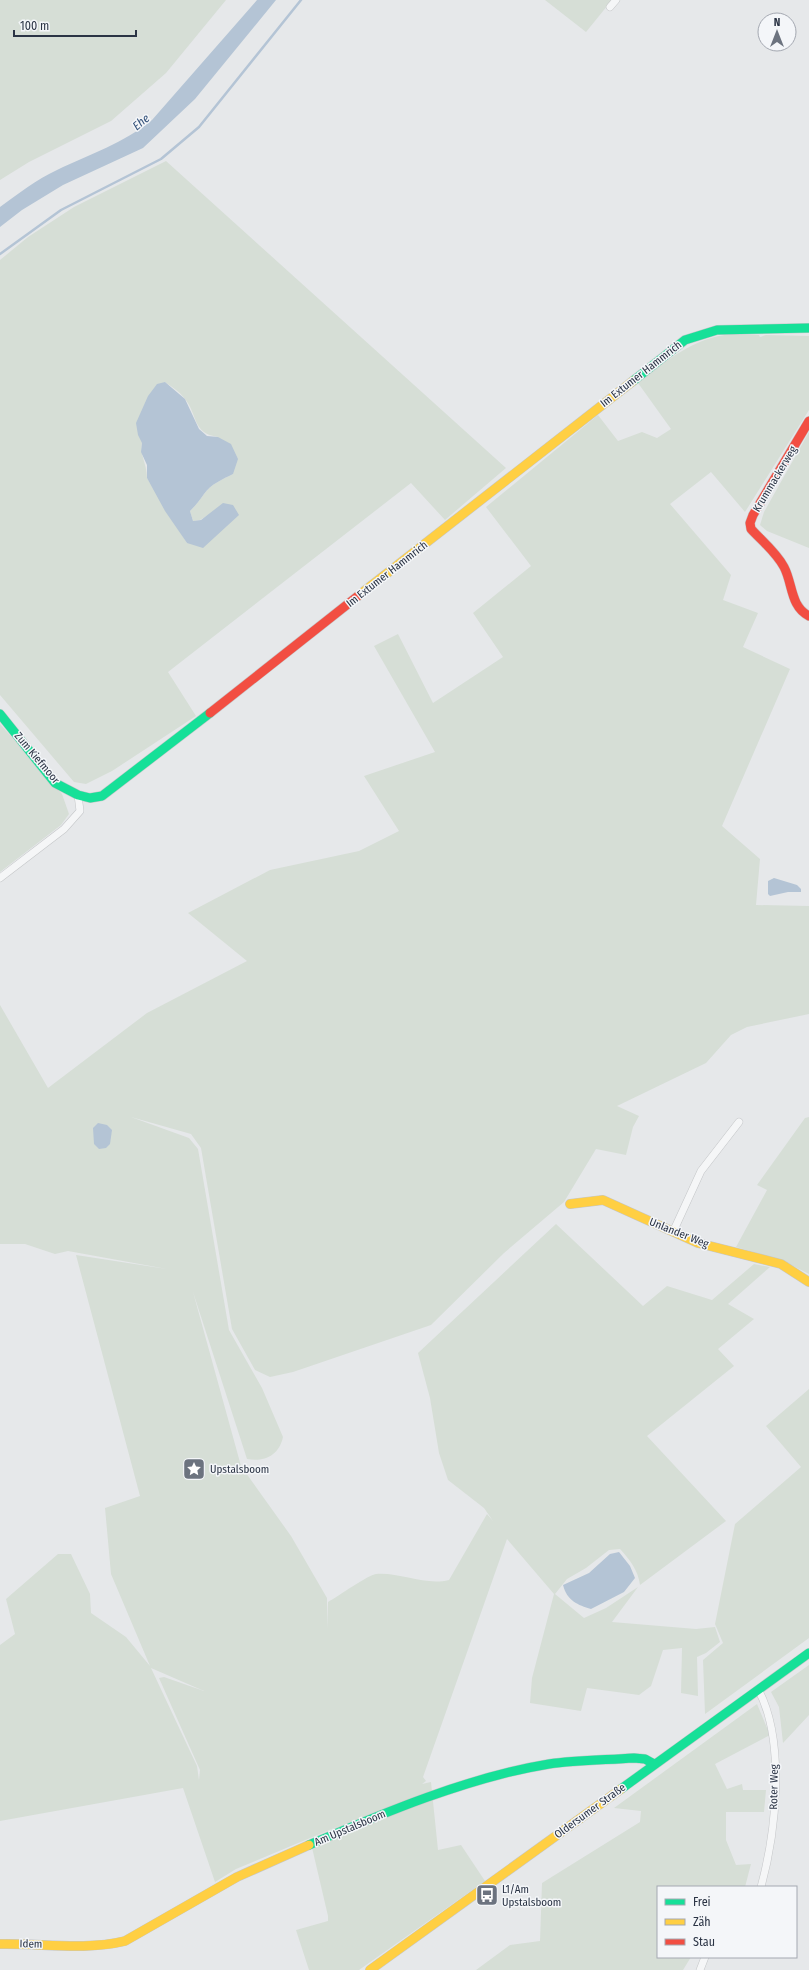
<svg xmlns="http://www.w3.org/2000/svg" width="809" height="1970" font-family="'Fira Sans Condensed',sans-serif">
<rect width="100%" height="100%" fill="#e6e8ea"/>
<g fill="#d6ded6" fill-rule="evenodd">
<polygon points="0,0 226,0 166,73 111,121 29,162 0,180"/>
<polygon points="545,0 612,0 586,32"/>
<path d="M 166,161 L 506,468 L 445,520 L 411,483 L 168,672 L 196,716 L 112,771 L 86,784 L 74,782 L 0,695 L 0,260 L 28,237 L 74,207 ZM 165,382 C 172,387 180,392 185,399 C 198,415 192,433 218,437 L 233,474 C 223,479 211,484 204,494 C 200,500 196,505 190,511 L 193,521 L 200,520 L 210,514 L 187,543 L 147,478 C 147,463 140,457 142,443 Z"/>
<path d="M 732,334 L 759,335 L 760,337 L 766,335 L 809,336 L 809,410 L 745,512 L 711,472 L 670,504 L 731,575 L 723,600 L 758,613 L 743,647 L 790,669 L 722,826 L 760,859 L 756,905 L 809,906 L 809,1014 L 747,1027 L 731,1035 L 706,1063 L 617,1106 L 639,1116 L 633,1127 L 626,1155 L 596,1149 L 564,1202 L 504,1253 L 431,1325 L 293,1372 L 270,1377 L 255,1370 L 232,1329 L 201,1148 L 191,1134 L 131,1117 L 189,1138 L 198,1149 L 229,1330 L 262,1388 L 283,1437 C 279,1456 264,1462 247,1459 L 193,1292 L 241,1466 L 291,1536 L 327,1598 L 327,1629 L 328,1602 C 337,1597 368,1575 376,1574 C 400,1572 425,1586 449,1580 L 487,1514 L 493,1521 L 484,1508 L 448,1480 L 439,1453 L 430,1398 L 418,1353 L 556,1224 L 643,1306 L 667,1286 L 712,1300 L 754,1264 L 770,1267 L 728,1304 L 754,1319 L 718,1349 L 734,1366 L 647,1436 L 726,1521 L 640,1585 C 638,1570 630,1560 620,1549 L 609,1550 L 586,1568 L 567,1579 L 555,1594 L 584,1618 L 606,1608 L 638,1587 L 612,1622 L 696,1629 L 715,1627 L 720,1642 L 706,1653 L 697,1657 L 698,1696 L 681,1693 L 682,1648 L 663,1650 L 651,1686 L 639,1695 L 587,1688 L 581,1711 L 530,1703 L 532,1678 L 554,1594 L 507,1539 L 423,1777 L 426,1781 L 422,1784 L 431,1782 L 438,1850 L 461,1845 L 485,1881 L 359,1970 L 309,1970 L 296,1930 L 328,1921 L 328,1916 L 310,1839 L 346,1823 L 236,1869 L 215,1882 L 183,1788 L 0,1821 L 0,1645 L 15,1634 L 6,1599 L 58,1554 L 71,1554 L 90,1594 L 91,1613 L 126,1637 L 150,1666 L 111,1574 L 105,1508 L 140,1496 L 76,1255 L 167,1269 L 68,1251 L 55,1254 L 25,1244 L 0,1244 L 0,1005 L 48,1088 L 147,1013 L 247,961 L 188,913 L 270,870 L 359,851 L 399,831 L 364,776 L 435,752 L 374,646 L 398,634 L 433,703 L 503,657 L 473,613 L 531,566 L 486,507 L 598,415 L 618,441 L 642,432 L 657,438 L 671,429 L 638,383 C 668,360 692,338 732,334 ZM 151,1668 L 204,1691 L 164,1677 L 159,1678 L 200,1770 L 199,1780 L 197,1766 Z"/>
<polygon points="809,432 809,548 767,531 760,525 764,512"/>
<polygon points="0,724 62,794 69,814 61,825 0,872"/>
<polygon points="809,1117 809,1274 783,1261 736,1247 767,1190 757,1185 805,1118"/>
<polygon points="809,1389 809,1638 705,1714 703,1660 723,1643 715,1624 735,1524 801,1467 766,1426"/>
<polygon points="809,1665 809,1715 783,1743 779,1707 771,1692"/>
<polygon points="757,1704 770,1735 715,1764 727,1789 742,1784 743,1790 766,1790 764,1812 726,1812 726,1840 736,1865 751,1864 745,1887 658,1887 658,1957 691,1957 683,1970 476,1970 510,1945 540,1941 542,1883 640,1822 641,1811 614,1808"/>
</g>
<g fill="#b4c4d5">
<path d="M 257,0 L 276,0 L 195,99 L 143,148 L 63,185 L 22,210 L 0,227 L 0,207 C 18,194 37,179 57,170 C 90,154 124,143 152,120 Z"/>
<path d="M 165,382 L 185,399 L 199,429 L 207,436 L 218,437 L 231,444 L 238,459 L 233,474 C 223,479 211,484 204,494 C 200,500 196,505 190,511 L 193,521 L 201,520 L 223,503 L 233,505 L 239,515 L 203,548 L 187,543 L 165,511 L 147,478 L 147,465 L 141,452 L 142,443 L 138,435 L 136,423 L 148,396 L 157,384 Z"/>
<polygon points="774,878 797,885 801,889 801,892 788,892 770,896 768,894 768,881"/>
<polygon points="98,1123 107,1125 112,1130 110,1144 106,1148 99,1149 94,1144 93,1128"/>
<path d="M 619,1552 L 630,1566 L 635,1578 L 624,1592 L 591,1609 C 578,1605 567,1601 563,1585 L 589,1573 L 610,1554 Z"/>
</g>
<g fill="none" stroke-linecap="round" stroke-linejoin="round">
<polyline stroke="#b4c4d5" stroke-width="2.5" points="0,254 61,210 161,159 199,127 301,0"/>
<g stroke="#c4c6c8" stroke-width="8">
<g id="street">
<polyline points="610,7 616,0"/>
<polyline points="0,878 64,829 80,811 78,795"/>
<polyline points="673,1232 701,1171 739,1122"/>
<path d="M 758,1689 C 786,1741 776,1832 761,1887"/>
<polyline points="700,1970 705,1957"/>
</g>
</g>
<g stroke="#c4c6c8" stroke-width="10">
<g id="fast">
<polyline points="633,381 685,340 717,330 809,328"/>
<polyline points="0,714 55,783 78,795 90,798 102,796 210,713"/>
<polyline points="621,1789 809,1653"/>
<path d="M 309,1845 C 383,1813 469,1777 549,1764 C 577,1760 606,1760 634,1758 L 645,1759 L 654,1764"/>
</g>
</g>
<g stroke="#c4c6c8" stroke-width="10">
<g id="slow">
<polyline points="358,596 633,381"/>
<polyline points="570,1204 603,1200 698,1243 781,1264 809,1282"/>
<path d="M 0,1944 C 42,1943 83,1951 125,1941 L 237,1877 L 309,1845"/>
<polyline points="370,1970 621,1789"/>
</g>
</g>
<g stroke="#c4c6c8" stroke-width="10">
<g id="jam">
<path d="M 809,421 L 753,515 L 750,523 L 751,529 C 762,541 776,552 784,567 C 793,584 790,606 809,616"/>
<polyline points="210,713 358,596"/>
</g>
</g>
<use href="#street" stroke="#f5f6f7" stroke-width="7"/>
<use href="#fast" stroke="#16e098" stroke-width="9"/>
<use href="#slow" stroke="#ffcf43" stroke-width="9"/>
<use href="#jam" stroke="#f24e42" stroke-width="9"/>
</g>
<defs>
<g id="sight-square" transform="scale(1.15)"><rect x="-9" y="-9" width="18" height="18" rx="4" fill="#6c737f" stroke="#f4f6f9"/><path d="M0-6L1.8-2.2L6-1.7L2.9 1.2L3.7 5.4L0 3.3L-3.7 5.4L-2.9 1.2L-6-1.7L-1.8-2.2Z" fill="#fff"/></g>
<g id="bus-square" transform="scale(1.15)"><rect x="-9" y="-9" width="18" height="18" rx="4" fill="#6c737f" stroke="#f4f6f9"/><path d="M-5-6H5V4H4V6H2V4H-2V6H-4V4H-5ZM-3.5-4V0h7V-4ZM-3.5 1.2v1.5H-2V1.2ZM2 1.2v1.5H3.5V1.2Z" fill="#fff"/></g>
</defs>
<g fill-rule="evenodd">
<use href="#sight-square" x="194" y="1469"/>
<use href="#bus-square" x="487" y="1895"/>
</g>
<g text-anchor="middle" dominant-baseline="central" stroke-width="3" stroke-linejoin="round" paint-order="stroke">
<g font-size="11" fill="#2b3445" stroke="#f4f6f9">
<text transform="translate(641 374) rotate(-38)">Im Extumer Hammrich</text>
<text transform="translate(775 479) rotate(-59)">Krummackerweg</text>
<text transform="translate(387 574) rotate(-38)">Im Extumer Hammrich</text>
<text transform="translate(37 758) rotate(50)">Zum Kiefmoor</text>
<text transform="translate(679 1233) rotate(22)">Unlander Weg</text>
<text transform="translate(774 1787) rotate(-89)">Roter Weg</text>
<text transform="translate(590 1811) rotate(-36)">Oldersumer Straße</text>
<text transform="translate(350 1828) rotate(-23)">Am Upstalsboom</text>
<text transform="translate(31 1944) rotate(1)">Idem</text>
</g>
<g font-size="11" fill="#2b3445" stroke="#f4f6f9" text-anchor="start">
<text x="210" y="1469">Upstalsboom</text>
<text x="502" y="1889">L1/Am<tspan x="502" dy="13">Upstalsboom</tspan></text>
</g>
<g font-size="12" font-style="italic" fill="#34527a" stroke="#f4f6f9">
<text transform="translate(141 122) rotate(-39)">Ehe</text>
</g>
</g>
<rect x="657" y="1886" width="140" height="72" fill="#f4f6f9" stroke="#a4a8b1"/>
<rect x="665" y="1899" width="20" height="6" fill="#16e098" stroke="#a4a8b1"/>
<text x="693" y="1906" font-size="12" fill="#2b3445">Frei</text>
<rect x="665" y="1919" width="20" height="6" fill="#ffcf43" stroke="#a4a8b1"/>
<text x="693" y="1926" font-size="12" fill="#2b3445">Zäh</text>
<rect x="665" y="1939" width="20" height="6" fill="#f24e42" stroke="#a4a8b1"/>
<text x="693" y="1946" font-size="12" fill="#2b3445">Stau</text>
<g transform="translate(777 32)"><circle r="19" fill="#f4f6f9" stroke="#a4a8b1"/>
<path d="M0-3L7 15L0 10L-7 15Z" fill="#6c737f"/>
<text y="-6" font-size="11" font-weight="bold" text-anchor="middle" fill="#2b3445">N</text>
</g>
<path d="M14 30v6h122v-6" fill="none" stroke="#2b3445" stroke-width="2"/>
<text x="20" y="30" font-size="12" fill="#2b3445" stroke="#f4f6f9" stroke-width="3" paint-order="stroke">100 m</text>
</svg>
